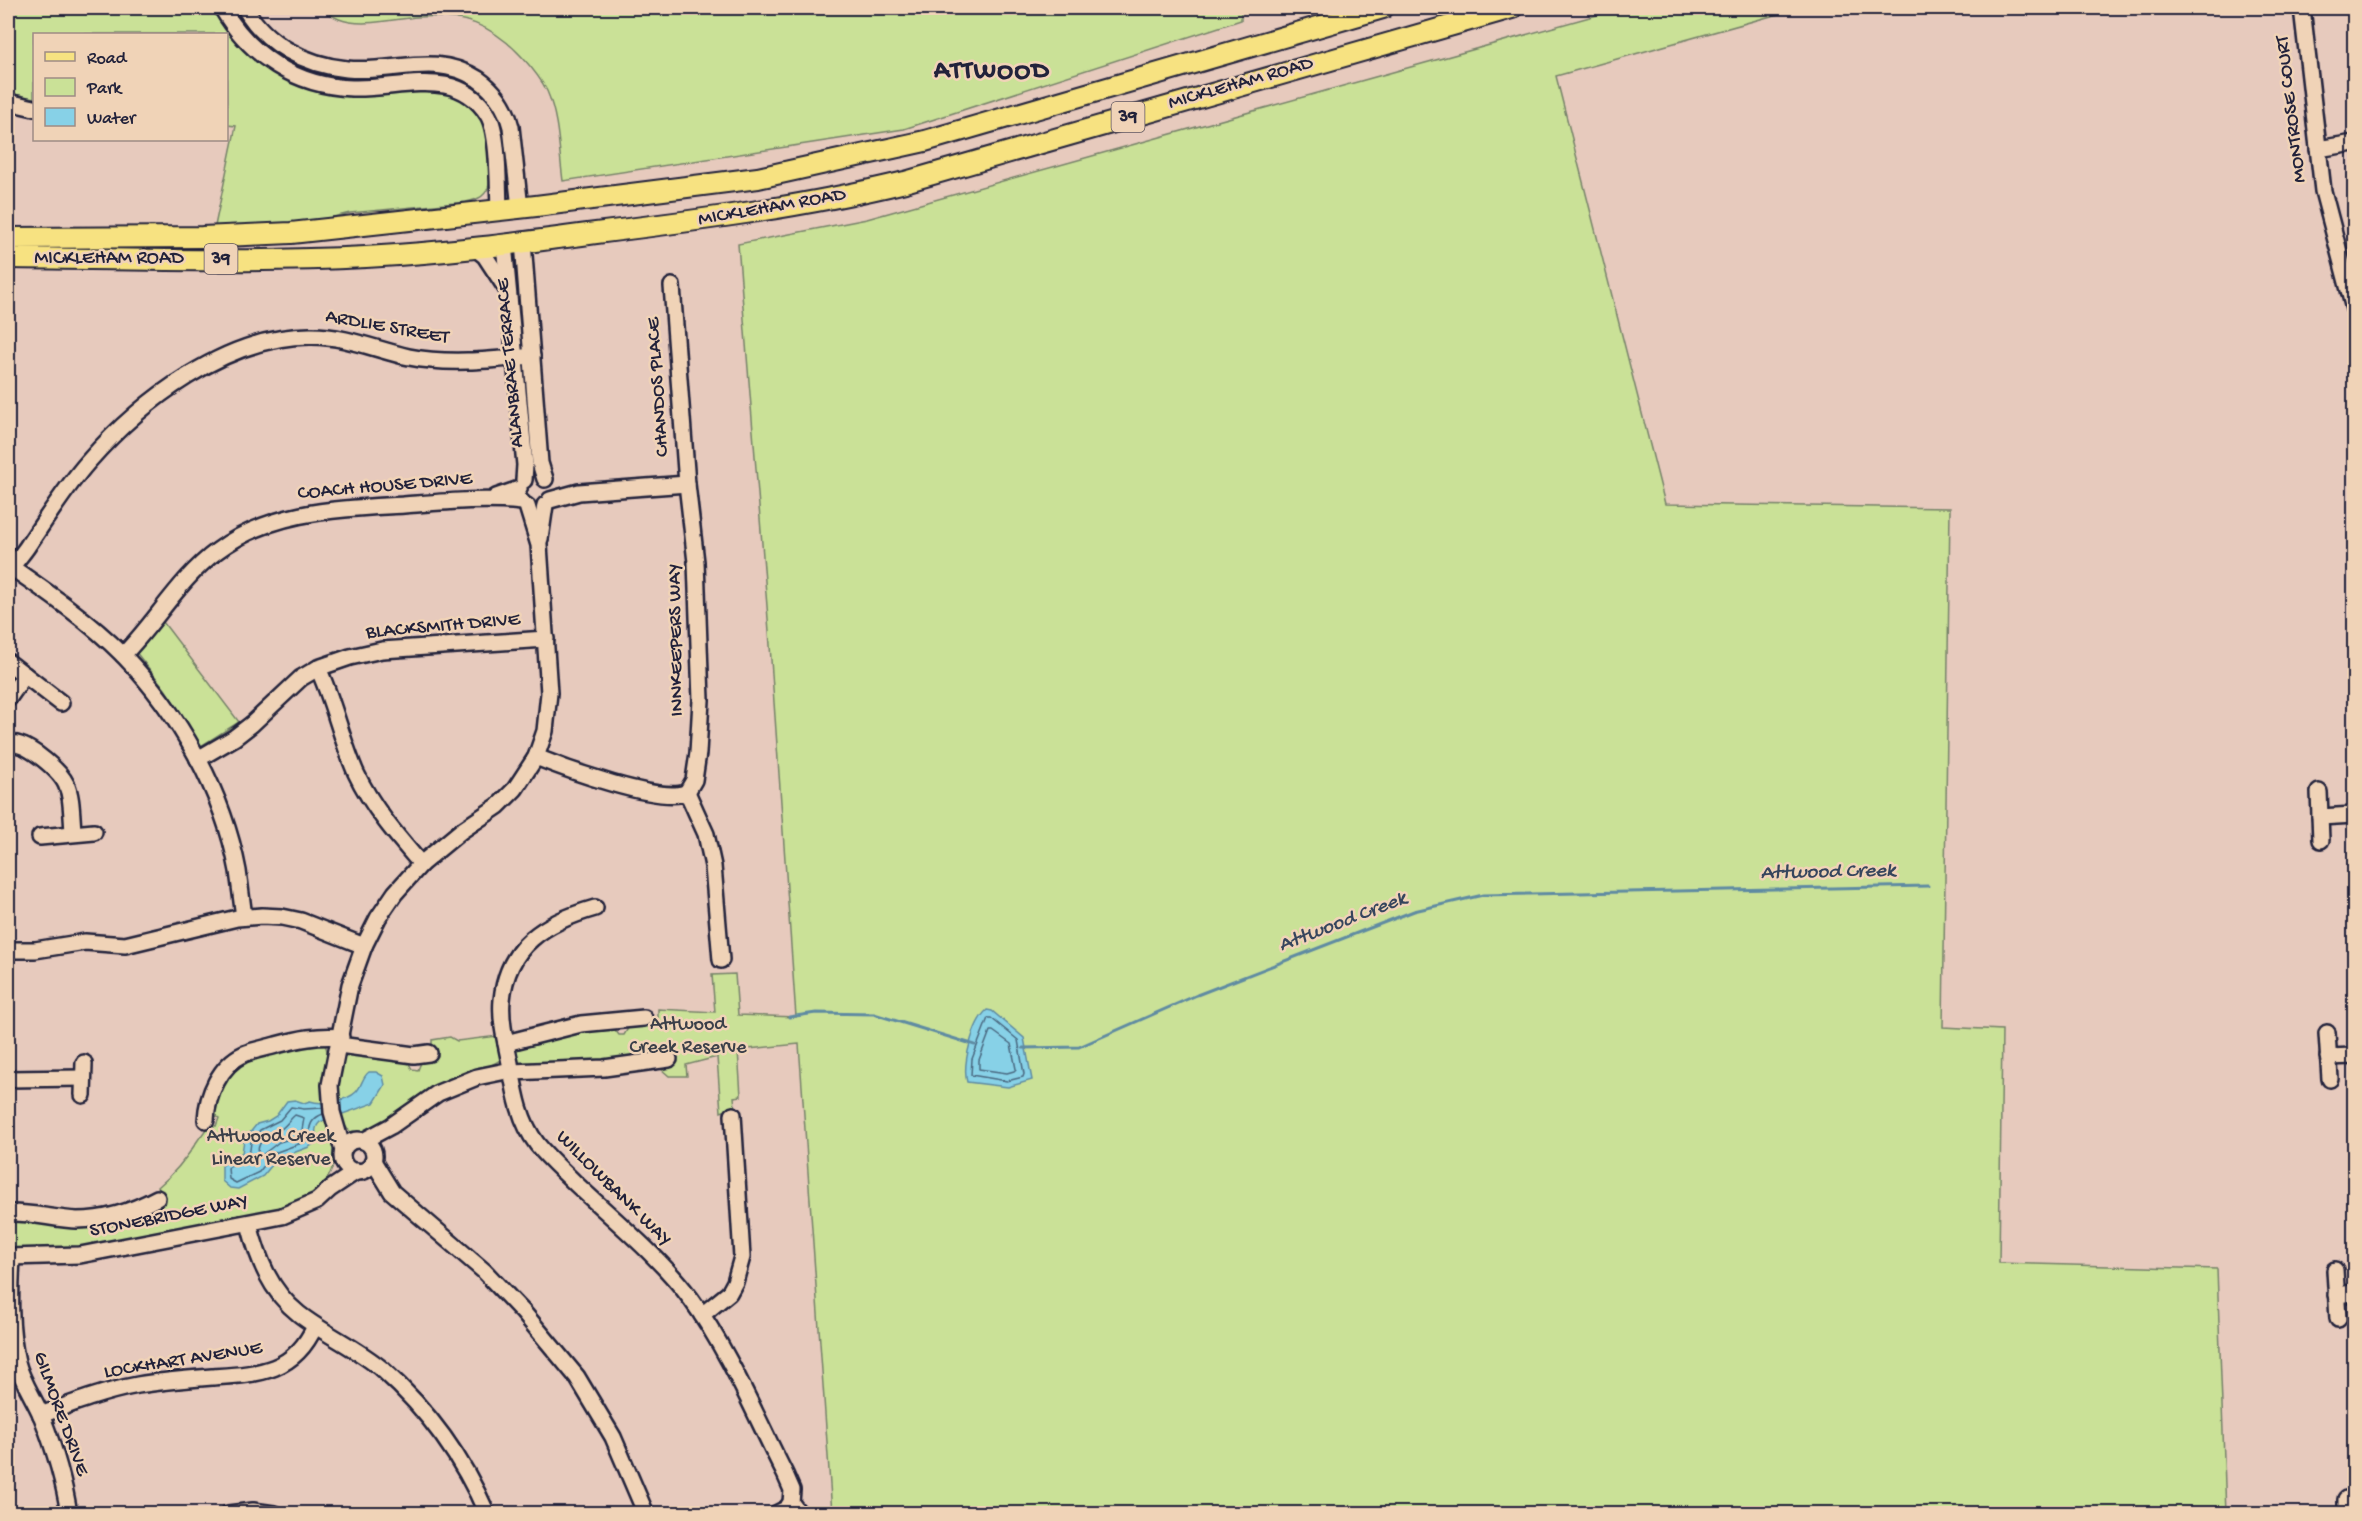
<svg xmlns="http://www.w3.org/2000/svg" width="2362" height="1521" font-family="'Gochi Hand',sans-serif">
<rect width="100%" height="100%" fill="#e7cabd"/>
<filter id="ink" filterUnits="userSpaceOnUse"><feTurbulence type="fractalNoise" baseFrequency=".0167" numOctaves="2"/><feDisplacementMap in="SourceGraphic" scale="12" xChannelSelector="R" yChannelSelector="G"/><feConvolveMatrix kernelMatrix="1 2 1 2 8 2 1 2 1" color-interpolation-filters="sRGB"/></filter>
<g filter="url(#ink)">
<g fill="#cae197" stroke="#768269" stroke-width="1.5">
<path d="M 8,8 L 218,8 C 225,19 232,32 240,43 C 285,96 329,96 394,93 C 414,92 438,88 458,96 C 468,100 480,110 485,120 C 490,131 493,177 488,188 C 484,198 475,200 466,202 L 350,213 L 296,226 L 215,226 L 236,126 L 227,125 L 226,34 L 34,34 L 34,98 L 8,93 Z"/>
<path d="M 320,8 L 1241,8 L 1241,20 L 904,129 L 563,181 C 559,152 559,118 547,91 C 541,79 532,68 523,58 C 492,24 462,14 417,17 C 393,19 362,28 339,19 C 333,17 326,11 320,8 Z"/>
<polygon points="1622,8 1800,8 1556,76 1665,504 1950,508 1943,1027 2002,1030 1999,1263 2217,1269 2226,1513 832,1513 799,1044 738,1050 741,1096 734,1097 735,1107 721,1112 717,1057 686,1065 687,1076 669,1076 661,1069 668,1061 650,1053 647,1047 641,1048 638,1057 633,1061 515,1067 511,1047 519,1042 612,1026 619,1035 624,1035 630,1025 646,1024 658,1018 658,1009 715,1012 712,975 735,974 738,1015 796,1017 769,631 738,244 867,219"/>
<polygon points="163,622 239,722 201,746 165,689 135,651"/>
<path d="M 498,1036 L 501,1059 C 496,1066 447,1082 434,1088 C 406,1101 387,1131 356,1136 C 326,1117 337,1079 345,1051 L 407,1060 L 412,1069 L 418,1070 L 422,1060 L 432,1057 L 432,1040 L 450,1037 L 457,1041 Z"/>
<path d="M 320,1044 L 325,1045 C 333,1062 322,1081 323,1100 C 323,1116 331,1129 333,1145 C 340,1181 309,1201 279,1209 L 131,1239 L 71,1249 L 8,1250 L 8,1217 L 126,1220 L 141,1215 L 166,1202 L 158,1187 C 175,1173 186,1159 198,1140 C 202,1134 206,1132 208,1124 L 216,1126 L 219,1118 L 213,1114 L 210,1105 C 216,1095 222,1082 231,1073 C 250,1053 293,1047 320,1044 Z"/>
</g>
<g fill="#87d1e7" stroke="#5f8ba2" stroke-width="1.5">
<path d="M 987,1010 L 992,1011 L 1024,1038 L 1032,1080 L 1008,1087 L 967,1082 C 962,1064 973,1022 987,1010 Z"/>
<path d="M 369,1072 L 376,1072 L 383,1076 L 385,1085 L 374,1103 L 320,1122 C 314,1128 315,1133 318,1141 L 309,1147 L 277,1159 L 263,1176 L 238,1189 L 230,1188 L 222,1181 L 222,1166 L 232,1157 L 242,1153 L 244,1140 L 257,1124 L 268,1121 L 276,1116 L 287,1101 L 295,1100 L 304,1103 L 310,1101 C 322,1105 347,1101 356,1092 C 362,1086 362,1077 369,1072 Z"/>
</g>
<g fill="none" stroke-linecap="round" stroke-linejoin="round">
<g stroke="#4a6880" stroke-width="1.5">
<polygon points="988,1018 991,1018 1018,1040 1024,1074 1023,1077 1007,1081 971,1075 972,1059"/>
<polygon points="990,1031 993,1031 1011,1044 1016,1069 1014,1071 1007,1073 979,1069 979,1060"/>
<path d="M 323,1108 L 304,1109 L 291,1107 L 280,1120 L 260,1130 L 251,1142 L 250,1150 L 246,1157 L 228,1168 L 229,1179 L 236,1183 L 259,1172 L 274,1153 L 307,1141 L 310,1138 C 308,1127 312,1118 323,1114"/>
<path d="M 295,1115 L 304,1118 L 301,1136 L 279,1142 L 262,1155 L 258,1155 C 257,1137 269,1137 281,1129 C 287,1125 290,1119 295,1115 Z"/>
</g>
<g stroke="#5f8ba2" stroke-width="3">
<polyline points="789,1017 816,1013 874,1014 975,1045"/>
<polyline points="1023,1048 1079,1047 1197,995 1414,911 1483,895 1928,886"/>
</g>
<g stroke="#22223b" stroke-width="20">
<g id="minor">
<path d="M 222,8 C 250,56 296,86 352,88 C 400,90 457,65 488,115 C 499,133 498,188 499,210"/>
<path d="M 245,8 C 265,44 306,65 347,69 C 394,74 434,51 478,79 C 495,91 506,106 511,127 L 520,208"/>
<polyline points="2302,8 2323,191 2354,309"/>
<polyline points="8,102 34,108"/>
<polyline points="2318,149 2354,143"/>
<polyline points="523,242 540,463 545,479"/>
<polyline points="504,244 525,465 524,480"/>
<polyline points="475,248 485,256 506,288"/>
<polyline points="672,286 687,484 696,562 701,700 698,753 694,780 687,792"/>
<polyline points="496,497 519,489"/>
<polyline points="550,500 579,492 687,484"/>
<polyline points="540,539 545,505"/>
<path d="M 11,567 C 50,594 89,621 123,655 C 179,713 223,791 238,871 C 240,886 242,902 244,917"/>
<path d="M 8,573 C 14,562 23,554 29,544 C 48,516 66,487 88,462 C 141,401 227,335 312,336 C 346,336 377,350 409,357 C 449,365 492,360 532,356"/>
<path d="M 123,655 C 156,622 180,578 217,551 C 272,510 338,509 404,505 C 443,502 482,498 522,502"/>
<polyline points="8,662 61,703"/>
<path d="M 318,668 C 334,702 341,739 356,773 C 372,807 396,835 421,864"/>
<polyline points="8,699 25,675"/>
<path d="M 8,743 C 20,743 28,748 38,755 C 73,781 70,790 73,832"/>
<path d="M 536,757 C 563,768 663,805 687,792"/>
<polyline points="198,759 234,738 252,724 301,678 318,668 350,657 382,650 546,639"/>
<polyline points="687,792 706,834 713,866 721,960"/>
<polyline points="2319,792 2321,840"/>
<polyline points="2320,817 2354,815"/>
<polyline points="40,837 94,832"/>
<path d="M 595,908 C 546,922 507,945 502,1000 C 500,1021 506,1043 510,1063 C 515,1092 519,1120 537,1144 C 548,1158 562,1170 575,1183 C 613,1219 660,1257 691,1299 C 729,1351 756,1417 785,1474 L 792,1490 L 791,1503 L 800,1514"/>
<polyline points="8,950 35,950 85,942 125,945 237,918 262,916 282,917 301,921 364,946"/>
<polyline points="2327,1033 2330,1079"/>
<polyline points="506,1043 581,1024 644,1018"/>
<polyline points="339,1045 414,1055 429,1053"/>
<polyline points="2328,1057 2354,1056"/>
<polyline points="512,1072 604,1068 669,1059"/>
<polyline points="8,1079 83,1078"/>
<polyline points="83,1095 84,1063"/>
<path d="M 206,1120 C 207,1095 220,1065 244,1054 C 254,1050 266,1048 276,1045 C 299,1039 317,1035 341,1037"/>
<circle cx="358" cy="1156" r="16"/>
<polyline points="363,1141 391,1126 438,1093 477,1077 511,1070"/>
<polyline points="343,1150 332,1112 330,1085 350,985 364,946 378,918 395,893 421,864 461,831 498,806 515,789 536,757 545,731 549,693 539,545 527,506"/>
<polyline points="373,1161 392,1192 484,1271 523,1312 577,1377 613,1437 646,1514"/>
<path d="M 8,1213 C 31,1212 54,1219 77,1220 C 106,1220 131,1212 157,1198"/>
<path d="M 249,1224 C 258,1259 270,1291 299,1314 C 326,1335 357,1348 383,1370 C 429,1411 463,1458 487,1514"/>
<polyline points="8,1257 80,1255 282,1216 317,1201 330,1189 357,1171"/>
<path d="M 12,1258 C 10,1294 9,1327 17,1362 C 22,1382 34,1398 42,1417 C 54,1448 64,1480 69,1514"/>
<polyline points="2335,1270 2338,1319"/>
<polyline points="2336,1295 2354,1293"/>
<polyline points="702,1315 729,1293 735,1282 742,1257 733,1115"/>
<path d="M 41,1415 C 73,1403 105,1391 138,1385 C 162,1381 187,1379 212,1377 C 258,1374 294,1373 315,1326"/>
<polyline points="2346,1499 2346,1514"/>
<polyline points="228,1514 253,1511 274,1514"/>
<polyline points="776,1514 786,1509 791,1503"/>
</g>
</g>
<g stroke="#22223b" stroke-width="24">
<g id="major">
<polyline points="8,238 202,237 291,233 536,206 758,178 925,141 1383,8"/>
<path d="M 8,258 C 127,259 247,263 366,257 C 443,253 520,243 596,233 C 701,220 803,207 905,182 L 1512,8"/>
</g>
</g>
<use href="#minor" stroke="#f0d3b7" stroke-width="15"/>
<use href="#major" stroke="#f7e281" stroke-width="20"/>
</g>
</g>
<g text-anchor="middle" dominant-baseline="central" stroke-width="5" stroke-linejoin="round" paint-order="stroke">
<g fill="#f0d3b7" stroke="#605760" stroke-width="1.5">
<rect x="1111.5" y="102" width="33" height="30" rx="4.5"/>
<rect x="204.5" y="244" width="33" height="30" rx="4.5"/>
</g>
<g font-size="18" font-weight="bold" fill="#22223b">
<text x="1128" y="117">39</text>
<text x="221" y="259">39</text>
</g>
<g font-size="20" fill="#22223b" stroke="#f0d3b7">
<text transform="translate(1241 84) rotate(-16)">MICKLEHAM ROAD</text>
<text transform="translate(2292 109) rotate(-97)">MONTROSE COURT</text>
<text transform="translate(772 208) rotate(-10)">MICKLEHAM ROAD</text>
<text x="109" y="259">MICKLEHAM ROAD</text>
<text transform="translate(387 328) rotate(10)">ARDLIE STREET</text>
<text transform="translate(511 363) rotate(-95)">ALANBRAE TERRACE</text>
<text transform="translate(659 387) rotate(-94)">CHANDOS PLACE</text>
<text transform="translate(385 487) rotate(-5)">COACH HOUSE DRIVE</text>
<text transform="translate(443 627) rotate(-5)">BLACKSMITH DRIVE</text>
<text transform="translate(677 640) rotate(-91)">INNKEEPERS WAY</text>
<text transform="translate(613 1189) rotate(45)">WILLOWBANK WAY</text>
<text transform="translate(169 1217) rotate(-11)">STONEBRIDGE WAY</text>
<text transform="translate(183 1361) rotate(-9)">LOCKHART AVENUE</text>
<text transform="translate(60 1414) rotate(70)">GILMORE DRIVE</text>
</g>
<g font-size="20" fill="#3b3f49" stroke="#f0d3b7">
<text x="688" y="1025">Attwood<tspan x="688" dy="23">Creek Reserve</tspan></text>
<text x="271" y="1137">Attwood Creek<tspan x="271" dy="23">Linear Reserve</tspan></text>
</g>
<g font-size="21" font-style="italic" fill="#36455d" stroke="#f0d3b7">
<text transform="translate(1828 873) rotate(-1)">Attwood Creek</text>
<text transform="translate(1343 923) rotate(-21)">Attwood Creek</text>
</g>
<g font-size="26" font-weight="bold" letter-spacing="1.5" fill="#22223b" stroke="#f0d3b7">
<text x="992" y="72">ATTWOOD</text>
</g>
</g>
<rect width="2362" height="1521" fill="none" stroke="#f0d3b7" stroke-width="30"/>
<rect x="15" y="15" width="2332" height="1491" fill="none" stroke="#22223b" stroke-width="2" filter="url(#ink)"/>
<rect x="33" y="33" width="195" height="108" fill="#f0d3b7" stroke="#9e8c85" stroke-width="1.5"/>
<rect x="45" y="52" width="30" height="9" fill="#f7e281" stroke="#9e8c85" stroke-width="1.5"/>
<text x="87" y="63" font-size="18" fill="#22223b">Road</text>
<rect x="45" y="78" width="30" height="18" fill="#cae197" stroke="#9e8c85" stroke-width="1.5"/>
<text x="87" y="93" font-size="18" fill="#22223b">Park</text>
<rect x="45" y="108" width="30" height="18" fill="#87d1e7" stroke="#9e8c85" stroke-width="1.5"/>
<text x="87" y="123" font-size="18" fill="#22223b">Water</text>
</svg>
